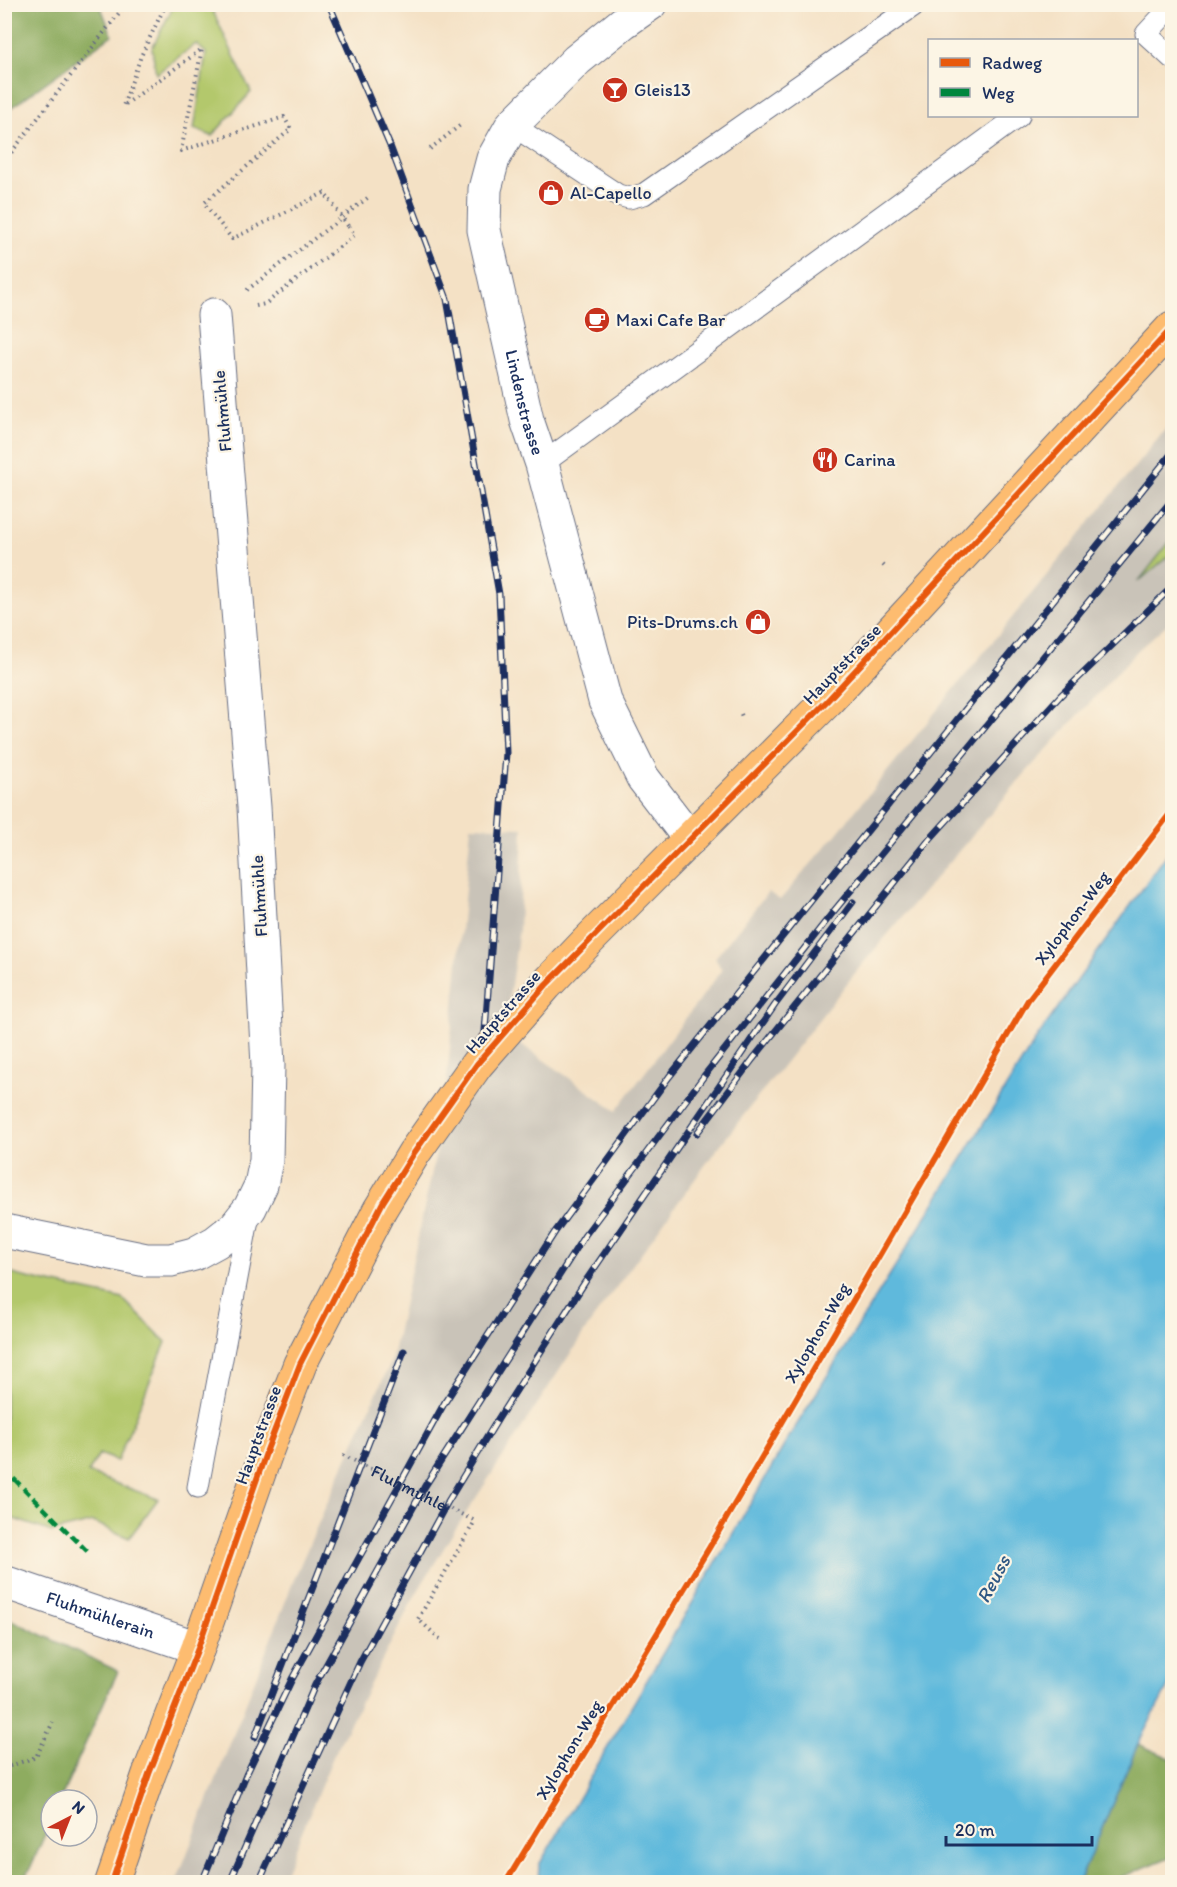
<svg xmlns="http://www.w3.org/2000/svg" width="1177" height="1887" font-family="Itim,sans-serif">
<rect width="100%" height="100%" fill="#fcf5e5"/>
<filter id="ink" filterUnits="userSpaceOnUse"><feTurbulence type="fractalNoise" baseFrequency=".0167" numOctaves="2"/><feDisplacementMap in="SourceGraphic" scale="12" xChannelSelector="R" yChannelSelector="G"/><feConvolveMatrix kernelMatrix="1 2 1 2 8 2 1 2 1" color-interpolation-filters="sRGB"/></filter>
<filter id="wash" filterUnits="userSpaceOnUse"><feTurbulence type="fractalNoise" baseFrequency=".008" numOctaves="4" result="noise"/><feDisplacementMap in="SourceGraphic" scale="24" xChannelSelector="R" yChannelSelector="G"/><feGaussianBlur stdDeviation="1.35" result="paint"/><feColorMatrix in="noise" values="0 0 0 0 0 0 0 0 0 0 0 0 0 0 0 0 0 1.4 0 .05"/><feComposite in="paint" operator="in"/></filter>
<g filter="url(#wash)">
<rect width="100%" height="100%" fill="#f4e1c5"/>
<polygon fill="#c9c3b8" points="1172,421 1172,539 1141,579 1172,553 1172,620 1138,650 1028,770 859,968 714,1153 591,1322 453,1533 413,1599 333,1757 281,1882 176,1882 295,1577 339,1476 391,1362 443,1121 471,826 523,828 519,930 504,1032 616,1111 722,970 715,958 768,892 780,900 834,837"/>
<g fill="#b3c86c" stroke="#677c65" stroke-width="1.5">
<polygon points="174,5 210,5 251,92 212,136 194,129 206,53 196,44 156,74 152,48"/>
<polygon points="1172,539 1172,553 1138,582"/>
<polygon points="5,1271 19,1276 123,1299 166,1342 117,1461 99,1454 88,1473 158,1499 129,1538 93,1522 52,1532 5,1516"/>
</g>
<g fill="#8eac60" stroke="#546e5f" stroke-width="1.5">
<polygon points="5,4 100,5 112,35 5,112"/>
<polygon points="5,1617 118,1671 60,1800 51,1800 51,1821 24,1882 5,1882"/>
<polygon points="1138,1744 1172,1759 1172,1856 1109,1882 1079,1882"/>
</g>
<polygon fill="#5eb9dc" stroke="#3c749d" stroke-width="1.5" points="1172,847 1172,1679 1138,1744 1079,1882 538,1882 539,1865 788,1439 1038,1036"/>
</g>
<g filter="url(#ink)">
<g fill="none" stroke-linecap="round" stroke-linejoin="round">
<g stroke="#676d82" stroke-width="23">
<g id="service">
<polyline points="1172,6 1146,34 1172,58"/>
<polyline points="512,125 618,195 629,198 644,194 916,4"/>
<polyline points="542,464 1019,116"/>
<polyline points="198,1487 249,1214"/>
</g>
</g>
<g stroke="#676d82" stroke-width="35">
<g id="minor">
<path id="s1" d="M 650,4 L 624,22 L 577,60 L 512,125 L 493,159 L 485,189 L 484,230 L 527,420 L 542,464 L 605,701 L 643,778 L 690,839"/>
<polyline points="4,1231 146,1260 171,1260 194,1254 216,1242 235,1227 250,1208 261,1185 266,1160 268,1065 254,807 214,315"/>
<path id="s2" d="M 4,1582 L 198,1648"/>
</g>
</g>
<g stroke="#676d82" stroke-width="35">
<g id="primary">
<polyline points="587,942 827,701 1172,328"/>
<polyline points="112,1882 149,1774 198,1648 267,1450 300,1364 379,1211"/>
</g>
</g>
<g stroke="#676d82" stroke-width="4" stroke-dasharray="1.5 4.5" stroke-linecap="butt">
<polyline points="166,4 141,56 123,106 202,49 181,151 284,117 291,129 204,203 232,239 324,193 330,200"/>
<polyline points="430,149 463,123"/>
<polyline points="4,162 126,4"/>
<polyline points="247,290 370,196"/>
<polyline points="256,306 265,304 355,235 348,226"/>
<polyline points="883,565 887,569"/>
<polyline points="741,714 743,719"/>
<polyline points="440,1639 418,1619 475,1521"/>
<polyline points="4,1768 36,1757 53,1722"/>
</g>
<use href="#service" stroke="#fff" stroke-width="21"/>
<use href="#minor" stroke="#fff" stroke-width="33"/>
<use href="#primary" stroke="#fdbc70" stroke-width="33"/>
<g stroke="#1b2f5e" stroke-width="7">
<g id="rail">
<polyline points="329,4 390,146 447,299 499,594 506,753 484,1044"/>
<polyline points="697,1133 753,1059 930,839 1061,695 1172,587"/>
<polyline points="255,1737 404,1351"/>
<polyline points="202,1882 246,1775 292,1679 445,1402 555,1232 669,1077 1172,453"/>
<polyline points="230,1882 315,1685 425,1486 585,1235 704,1076 834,911 1172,500"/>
<polyline points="259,1882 360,1662 447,1503 498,1419 585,1282 775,1005 853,902"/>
</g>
</g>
<use href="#rail" stroke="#fcf5e5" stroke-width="4.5" stroke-dasharray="14" stroke-linecap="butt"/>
<g stroke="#676d82" stroke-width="35" stroke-linecap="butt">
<polyline id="primary-bridge" points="379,1211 414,1153 477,1064 546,985 587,942"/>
</g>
<g stroke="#676d82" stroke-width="4" stroke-dasharray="1.5 4.5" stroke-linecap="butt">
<polyline points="330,200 348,226"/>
<path id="s3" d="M 343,1455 L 475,1521"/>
</g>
<use href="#primary-bridge" stroke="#fdbc70" stroke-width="33"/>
<polyline stroke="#00873e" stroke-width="4.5" stroke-dasharray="9 4.5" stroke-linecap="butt" points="4,1469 89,1553"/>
<g stroke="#fcf5e5" stroke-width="10">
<g id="cycleway">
<polyline points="112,1882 149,1774 198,1648 267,1450 300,1364 383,1202 414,1153 477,1064 546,985 827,701 1172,328"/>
<polyline points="506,1882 709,1548 1028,1000 1172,811"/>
</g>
</g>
<use href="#cycleway" stroke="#e8590c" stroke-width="6"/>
</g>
</g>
<defs>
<g id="bar-disc" transform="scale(1.35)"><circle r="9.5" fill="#c8321e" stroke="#fcf5e5"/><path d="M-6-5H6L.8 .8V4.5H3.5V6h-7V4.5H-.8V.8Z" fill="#fff"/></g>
<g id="shop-disc" transform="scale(1.35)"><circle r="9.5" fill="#c8321e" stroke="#fcf5e5"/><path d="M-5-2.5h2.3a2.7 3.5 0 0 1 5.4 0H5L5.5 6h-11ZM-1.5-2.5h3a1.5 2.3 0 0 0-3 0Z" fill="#fff"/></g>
<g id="cafe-disc" transform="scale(1.35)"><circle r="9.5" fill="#c8321e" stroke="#fcf5e5"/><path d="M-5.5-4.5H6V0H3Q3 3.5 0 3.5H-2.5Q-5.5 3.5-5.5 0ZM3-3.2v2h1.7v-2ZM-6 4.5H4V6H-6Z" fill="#fff"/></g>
<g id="restaurant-disc" transform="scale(1.35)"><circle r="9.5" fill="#c8321e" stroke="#fcf5e5"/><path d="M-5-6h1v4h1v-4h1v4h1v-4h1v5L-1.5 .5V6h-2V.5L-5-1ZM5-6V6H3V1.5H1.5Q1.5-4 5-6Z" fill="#fff"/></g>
</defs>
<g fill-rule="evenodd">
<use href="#bar-disc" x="615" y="90"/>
<use href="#shop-disc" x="551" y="193"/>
<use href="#cafe-disc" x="597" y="320"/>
<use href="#restaurant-disc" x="825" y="460"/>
<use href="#shop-disc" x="758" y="622"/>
</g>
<g text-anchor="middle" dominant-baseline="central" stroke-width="4.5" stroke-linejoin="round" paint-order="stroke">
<g font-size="18" fill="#1b2f5e" stroke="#fcf5e5" text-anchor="start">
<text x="634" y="90">Gleis13</text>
<text x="570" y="193">Al-Capello</text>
<text x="616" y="320">Maxi Cafe Bar</text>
<text x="844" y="460">Carina</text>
<text x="738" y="622" text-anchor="end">Pits-Drums.ch</text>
</g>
<g font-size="18" fill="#1b2f5e" stroke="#fcf5e5">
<text stroke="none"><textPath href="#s1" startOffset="472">Lindenstrasse</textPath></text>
<text transform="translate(222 411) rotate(-95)">Fluhmühle</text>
<text transform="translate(842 664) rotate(-46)">Hauptstrasse</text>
<text transform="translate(259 896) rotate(-93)">Fluhmühle</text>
<text transform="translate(1072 918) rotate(-53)">Xylophon-Weg</text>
<text transform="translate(503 1012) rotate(-49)">Hauptstrasse</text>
<text transform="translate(817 1333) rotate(-60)">Xylophon-Weg</text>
<text transform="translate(258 1435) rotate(-70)">Hauptstrasse</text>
<text stroke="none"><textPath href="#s3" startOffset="74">Fluhmühle</textPath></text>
<text stroke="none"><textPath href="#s2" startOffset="102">Fluhmühlerain</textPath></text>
<text transform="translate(569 1750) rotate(-59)">Xylophon-Weg</text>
</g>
<g font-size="20" font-style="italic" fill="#2f5884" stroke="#fcf5e5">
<text transform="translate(993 1579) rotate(-62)">Reuss</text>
</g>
</g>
<rect width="1177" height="1887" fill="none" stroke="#fcf5e5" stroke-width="24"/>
<rect x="928" y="39" width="210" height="78" fill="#fcf5e5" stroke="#a2a6af" stroke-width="1.5"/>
<rect x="940" y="58" width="30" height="9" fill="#e8590c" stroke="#a2a6af" stroke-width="1.5"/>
<text x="982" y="69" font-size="18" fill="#1b2f5e">Radweg</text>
<rect x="940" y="88" width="30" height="9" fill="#00873e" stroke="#a2a6af" stroke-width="1.5"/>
<text x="982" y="99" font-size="18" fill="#1b2f5e">Weg</text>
<g transform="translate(69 1818) rotate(42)"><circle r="28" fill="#fcf5e5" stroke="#a2a6af" stroke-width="1.5"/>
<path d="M0-4.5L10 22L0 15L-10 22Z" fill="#c8321e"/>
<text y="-9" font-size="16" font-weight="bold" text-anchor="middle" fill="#1b2f5e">N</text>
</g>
<path d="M946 1836v9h146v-9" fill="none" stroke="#1b2f5e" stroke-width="3"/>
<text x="955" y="1836" font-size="18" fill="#1b2f5e" stroke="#fcf5e5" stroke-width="4.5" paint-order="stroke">20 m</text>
</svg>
